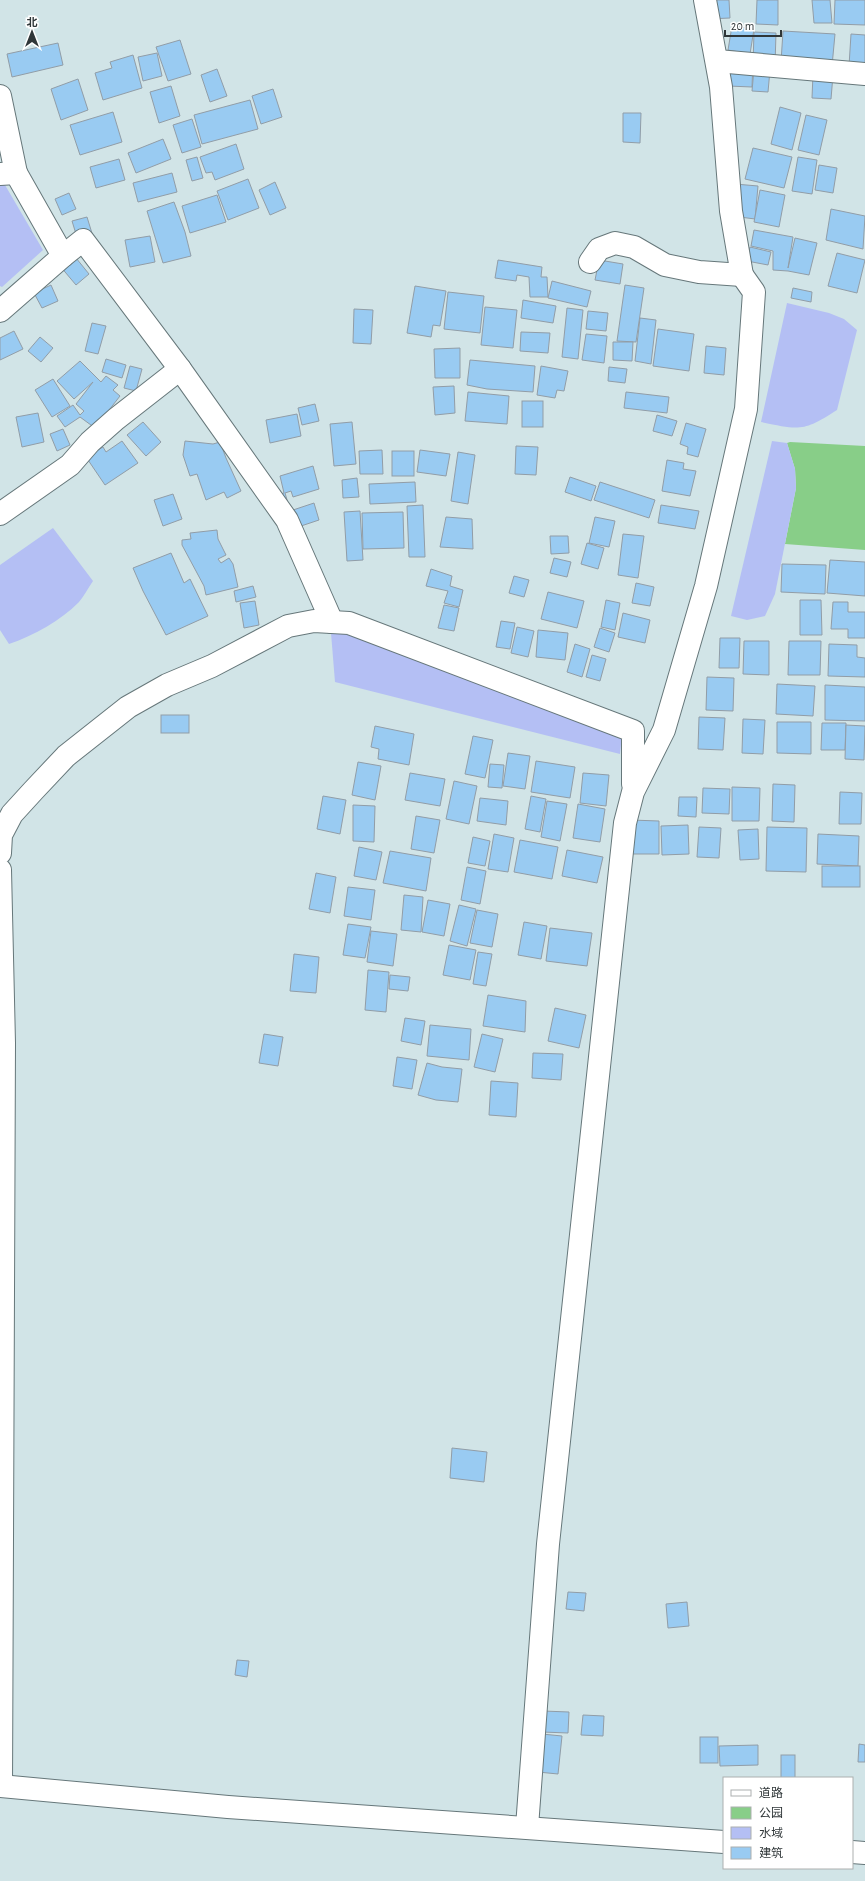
<svg xmlns="http://www.w3.org/2000/svg" width="865" height="1881" font-family="'Alegreya Sans','Noto Sans SC',sans-serif">
<rect width="100%" height="100%" fill="#d1e4e7"/>
<polygon fill="#88ce88" points="790,442 865,446 865,550 785,544 796,488 795,469 787,443"/>
<g fill="#b4bff4">
<polygon points="0,185 5,185 43,250 2,287 0,286"/>
<path d="M 787,303 L 829,313 L 844,319 L 857,330 L 837,410 C 803,432 800,430 761,422 Z"/>
<polygon points="772,441 787,443 795,469 796,488 775,594 765,616 747,620 731,616"/>
<path d="M 53,528 L 93,581 C 88,588 84,596 79,602 C 60,621 35,635 9,644 L 0,630 L 0,565 Z"/>
<polygon points="344,630 622,735 620,754 335,682 331,633"/>
</g>
<g fill="#99cbf2" stroke="#919da7">
<polygon points="707,0 729,0 730,18 708,19"/>
<polygon points="757,0 778,0 778,25 756,24"/>
<polygon points="812,0 830,0 832,23 814,23"/>
<polygon points="835,0 865,0 865,25 834,24"/>
<polygon points="732,26 754,29 750,54 728,50"/>
<polygon points="783,31 835,34 832,66 781,62"/>
<polygon points="754,32 776,33 775,65 753,64"/>
<polygon points="851,34 865,35 865,67 849,66"/>
<polygon points="180,40 191,74 168,81 156,47"/>
<polygon points="58,43 63,65 12,77 7,54"/>
<polygon points="157,53 162,76 143,81 138,57"/>
<polygon points="133,55 142,88 103,100 95,73 112,68 110,62"/>
<polygon points="729,60 753,61 752,87 728,86"/>
<polygon points="217,69 227,96 210,102 201,75"/>
<polygon points="754,69 770,70 768,92 752,91"/>
<polygon points="813,74 833,75 831,99 812,98"/>
<polygon points="78,79 88,110 61,120 51,89"/>
<polygon points="171,86 180,116 159,123 150,92"/>
<polygon points="273,89 282,117 261,124 252,96"/>
<polygon points="250,100 258,129 202,144 194,115"/>
<polygon points="780,107 801,113 792,150 771,144"/>
<polygon points="113,112 122,142 80,155 70,125"/>
<polygon points="623,113 641,113 640,143 623,142"/>
<polygon points="806,115 827,120 819,155 798,150"/>
<polygon points="192,119 201,147 182,153 173,125"/>
<polygon points="163,139 171,159 136,173 128,153"/>
<polygon points="236,144 244,169 215,180 212,172 206,173 200,157"/>
<polygon points="753,148 792,157 784,188 745,179"/>
<polygon points="197,157 203,178 192,181 186,160"/>
<polygon points="798,157 817,160 812,194 792,191"/>
<polygon points="119,159 125,180 96,188 90,167"/>
<polygon points="819,165 837,168 833,193 815,190"/>
<polygon points="172,173 177,192 138,202 133,183"/>
<polygon points="248,179 259,208 228,220 217,191"/>
<polygon points="275,182 286,208 270,215 259,190"/>
<polygon points="735,184 758,186 755,219 732,216"/>
<polygon points="760,190 785,195 779,227 754,222"/>
<polygon points="69,193 76,209 62,215 55,199"/>
<polygon points="217,195 226,222 190,233 182,206"/>
<polygon points="174,202 185,232 191,256 163,263 147,211"/>
<polygon points="831,209 865,216 863,249 826,240"/>
<polygon points="87,217 95,243 80,247 72,221"/>
<polygon points="754,230 793,237 788,268 795,238 817,243 809,275 788,271 773,270 773,251 751,246"/>
<polygon points="150,236 155,262 130,267 125,240"/>
<polygon points="750,247 771,252 768,265 747,261"/>
<polygon points="72,253 89,274 76,285 60,266"/>
<polygon points="837,253 865,260 857,293 828,286"/>
<polygon points="498,260 542,267 541,277 547,277 548,297 530,297 529,277 517,275 516,281 495,278"/>
<polygon points="599,260 623,264 620,284 595,280"/>
<polygon points="552,281 591,291 587,307 548,298"/>
<polygon points="51,285 58,301 42,308 34,293"/>
<polygon points="625,285 644,288 636,342 617,341"/>
<polygon points="415,286 446,291 440,326 433,325 431,337 407,333"/>
<polygon points="793,288 812,292 811,302 791,298"/>
<polygon points="448,292 484,296 480,333 444,329"/>
<polygon points="523,300 556,306 553,323 521,318"/>
<polygon points="485,307 517,310 513,348 481,345"/>
<polygon points="567,308 583,310 578,359 562,357"/>
<polygon points="354,309 373,310 371,344 353,343"/>
<polygon points="588,311 608,313 606,331 586,329"/>
<polygon points="640,318 656,320 651,364 635,361"/>
<polygon points="92,323 106,326 98,354 85,351"/>
<polygon points="658,329 694,334 689,371 653,366"/>
<polygon points="14,331 23,349 0,360 0,338"/>
<polygon points="521,332 550,333 548,353 520,351"/>
<polygon points="586,334 607,336 604,363 582,360"/>
<polygon points="40,337 53,348 41,362 28,351"/>
<polygon points="613,342 633,342 632,361 613,360"/>
<polygon points="706,346 726,348 724,375 704,373"/>
<polygon points="460,348 460,378 435,378 434,349"/>
<polygon points="106,359 126,365 122,378 102,372"/>
<polygon points="470,360 535,366 533,392 487,389 467,385"/>
<polygon points="80,361 101,382 106,376 118,385 113,390 120,396 95,428 80,417 65,427 57,416 73,405 80,415 84,411 76,404 93,382 74,399 57,381"/>
<polygon points="130,366 142,369 136,391 124,388"/>
<polygon points="541,366 568,371 564,391 557,390 555,398 537,395"/>
<polygon points="609,367 627,369 625,383 608,381"/>
<polygon points="53,379 70,406 52,417 35,390"/>
<polygon points="454,386 455,413 435,415 433,387"/>
<polygon points="468,392 509,396 507,424 465,421"/>
<polygon points="626,392 669,397 667,413 624,408"/>
<rect x="522" y="401" width="21" height="26"/>
<polygon points="315,404 319,421 302,425 298,408"/>
<polygon points="38,413 44,442 22,447 16,417"/>
<polygon points="297,414 301,436 270,443 266,420"/>
<polygon points="657,415 677,421 672,436 653,431"/>
<polygon points="143,422 161,442 146,456 127,435"/>
<polygon points="352,422 356,464 334,466 330,424"/>
<polygon points="686,423 706,429 698,457 687,454 688,447 680,444"/>
<polygon points="63,429 70,445 57,451 50,434"/>
<polygon points="122,441 138,463 105,485 86,457 103,447 106,452"/>
<polygon points="185,441 213,444 220,442 226,458 241,491 227,498 224,492 206,500 197,474 190,476 183,455"/>
<polygon points="516,446 538,447 536,475 515,474"/>
<polygon points="382,450 383,474 360,474 359,451"/>
<polygon points="420,450 450,454 446,476 417,472"/>
<rect x="392" y="451" width="22" height="25"/>
<polygon points="458,452 475,455 468,504 451,501"/>
<polygon points="667,460 684,463 683,469 696,471 690,496 662,491"/>
<polygon points="313,466 319,489 293,497 291,491 285,493 290,510 272,496 284,493 280,476"/>
<polygon points="570,477 596,486 591,501 565,492"/>
<polygon points="357,478 359,497 343,498 342,480"/>
<polygon points="415,482 416,502 370,504 369,484"/>
<polygon points="600,482 655,500 649,518 594,500"/>
<polygon points="173,494 182,519 163,526 154,500"/>
<polygon points="314,503 319,520 289,530 284,513"/>
<polygon points="423,505 425,557 409,557 407,506"/>
<polygon points="661,505 699,511 695,529 658,523"/>
<polygon points="360,511 363,560 347,561 344,512"/>
<polygon points="403,512 404,548 363,549 362,513"/>
<polygon points="446,517 472,519 473,549 440,547"/>
<polygon points="595,517 615,521 609,547 589,543"/>
<polygon points="217,530 218,539 226,555 218,559 221,563 229,558 233,564 238,587 206,595 204,586 182,545 182,540 191,539 190,533"/>
<polygon points="623,534 644,536 638,578 618,575"/>
<polygon points="550,536 568,536 569,553 551,554"/>
<polygon points="587,543 604,548 598,569 581,564"/>
<polygon points="171,553 184,583 190,579 208,616 166,635 143,591 133,568"/>
<polygon points="554,558 571,562 567,577 550,573"/>
<polygon points="830,560 865,562 865,596 827,593"/>
<polygon points="782,564 826,565 825,594 781,592"/>
<polygon points="431,569 452,576 450,586 463,590 459,607 444,603 448,591 426,586"/>
<polygon points="514,576 529,580 524,597 509,593"/>
<polygon points="636,583 654,587 650,606 632,603"/>
<polygon points="253,586 256,597 236,602 234,591"/>
<polygon points="548,592 584,601 577,628 541,619"/>
<polygon points="606,600 620,603 615,630 601,627"/>
<polygon points="800,600 821,600 822,635 800,635"/>
<polygon points="255,601 259,625 244,628 240,603"/>
<polygon points="833,602 848,602 848,612 865,612 865,638 848,638 848,629 831,629"/>
<polygon points="444,605 459,608 454,631 438,628"/>
<polygon points="623,613 650,620 645,643 618,637"/>
<polygon points="501,621 515,623 510,649 496,647"/>
<polygon points="517,627 534,631 528,657 511,653"/>
<polygon points="600,628 615,633 609,652 594,647"/>
<polygon points="538,630 568,633 565,660 536,657"/>
<polygon points="720,638 740,638 739,668 719,668"/>
<polygon points="744,641 769,641 769,675 743,674"/>
<polygon points="789,641 821,641 820,675 788,675"/>
<polygon points="575,644 590,649 582,677 567,672"/>
<polygon points="829,644 857,645 857,657 865,658 865,677 828,676"/>
<polygon points="592,655 606,659 600,681 586,677"/>
<polygon points="707,677 734,678 733,711 706,710"/>
<polygon points="777,684 815,686 813,716 776,714"/>
<polygon points="825,685 865,687 865,721 825,720"/>
<rect x="161" y="715" width="28" height="18"/>
<polygon points="699,717 725,718 723,750 698,749"/>
<polygon points="743,719 765,720 763,754 742,753"/>
<polygon points="777,722 811,722 811,754 777,753"/>
<polygon points="822,723 846,723 845,750 821,750"/>
<polygon points="846,725 865,726 864,760 845,759"/>
<polygon points="375,726 414,734 409,765 378,759 379,749 371,747"/>
<polygon points="473,736 493,740 485,778 465,774"/>
<polygon points="508,753 530,756 525,789 503,786"/>
<polygon points="536,761 575,767 570,798 531,792"/>
<polygon points="358,762 381,766 375,800 352,795"/>
<polygon points="490,764 504,765 502,788 488,787"/>
<polygon points="410,773 445,779 440,806 405,800"/>
<polygon points="583,773 609,775 606,806 580,803"/>
<polygon points="454,781 477,786 469,824 446,819"/>
<polygon points="773,784 795,785 794,822 772,821"/>
<polygon points="732,787 760,788 759,821 732,821"/>
<polygon points="703,788 730,789 729,814 702,813"/>
<polygon points="840,792 862,793 861,824 839,824"/>
<polygon points="323,796 346,800 340,834 317,829"/>
<polygon points="531,796 546,799 540,832 525,829"/>
<polygon points="679,797 697,797 696,817 678,816"/>
<polygon points="480,798 508,801 506,825 477,821"/>
<polygon points="547,801 567,804 560,841 541,837"/>
<polygon points="578,804 605,809 600,842 573,838"/>
<polygon points="353,805 375,806 374,842 353,841"/>
<polygon points="416,816 440,820 434,853 411,849"/>
<polygon points="631,820 659,821 659,854 631,854"/>
<polygon points="688,825 689,854 662,855 661,826"/>
<polygon points="699,827 721,828 719,858 697,857"/>
<polygon points="767,827 807,828 806,872 766,871"/>
<polygon points="758,829 759,859 740,860 738,830"/>
<polygon points="494,834 514,838 508,872 488,869"/>
<polygon points="818,834 859,836 858,866 817,864"/>
<polygon points="473,837 490,841 485,866 468,863"/>
<polygon points="520,840 558,847 552,879 514,872"/>
<polygon points="359,847 382,852 376,880 354,876"/>
<polygon points="567,850 603,857 597,883 562,876"/>
<polygon points="390,851 431,858 426,891 383,883"/>
<rect x="822" y="866" width="38" height="21"/>
<polygon points="467,867 486,871 480,904 461,900"/>
<polygon points="316,873 336,877 330,913 309,909"/>
<polygon points="348,887 375,890 371,920 344,916"/>
<polygon points="404,895 423,897 421,932 401,930"/>
<polygon points="428,900 450,904 444,936 422,932"/>
<polygon points="459,905 476,909 467,946 450,941"/>
<polygon points="477,910 498,914 492,947 470,943"/>
<polygon points="524,922 547,926 541,959 518,955"/>
<polygon points="348,924 371,927 365,958 343,955"/>
<polygon points="550,928 592,933 587,966 546,961"/>
<polygon points="371,931 397,934 393,966 367,962"/>
<polygon points="449,945 476,950 470,980 443,975"/>
<polygon points="478,952 492,954 486,986 473,984"/>
<polygon points="294,954 319,957 316,993 290,991"/>
<polygon points="368,970 389,972 386,1012 365,1010"/>
<polygon points="390,975 410,977 408,991 389,989"/>
<polygon points="488,995 526,1001 525,1032 483,1026"/>
<polygon points="555,1008 586,1015 579,1048 548,1041"/>
<polygon points="405,1018 425,1021 421,1045 401,1041"/>
<polygon points="430,1025 471,1029 469,1060 427,1056"/>
<polygon points="264,1034 283,1037 278,1066 259,1063"/>
<polygon points="482,1034 503,1039 495,1072 474,1067"/>
<polygon points="533,1053 563,1054 561,1080 532,1078"/>
<polygon points="397,1057 417,1060 412,1089 393,1086"/>
<polygon points="427,1063 442,1067 462,1069 458,1102 436,1100 418,1095"/>
<polygon points="491,1081 518,1083 516,1117 489,1115"/>
<polygon points="452,1448 487,1452 484,1482 450,1478"/>
<polygon points="568,1592 586,1593 584,1611 566,1609"/>
<polygon points="687,1602 689,1626 668,1628 666,1604"/>
<polygon points="237,1660 249,1661 247,1677 235,1675"/>
<polygon points="543,1711 569,1712 568,1733 542,1732"/>
<polygon points="583,1715 604,1716 603,1736 581,1735"/>
<polygon points="542,1734 562,1736 558,1774 538,1772"/>
<rect x="700" y="1737" width="18" height="26"/>
<polygon points="859,1744 865,1745 865,1762 858,1762"/>
<polygon points="758,1745 758,1765 720,1766 719,1746"/>
<rect x="781" y="1755" width="14" height="23"/>
</g>
<g fill="none" stroke-linecap="round" stroke-linejoin="round">
<g stroke="#66777a" stroke-width="24">
<g id="minor">
<polyline points="717,61 865,74"/>
<polyline points="0,96 16,173"/>
<polyline points="0,174 16,173 63,256 0,311"/>
<polyline points="63,256 83,240 180,369 287,520 332,622"/>
<polyline points="590,262 599,249 615,243 634,247 665,265 699,272 742,275 731,211 721,87 705,0"/>
<polyline points="0,514 70,465 90,442 116,419 180,369"/>
<polyline points="0,853 1,835 12,814 33,791 66,756 128,707 167,685 212,666 288,626 314,621 349,623 633,731 633,784"/>
<polyline points="0,870 4,1043 1,1786"/>
<polyline points="0,1786 228,1807 724,1842"/>
<polyline points="527,1827 548,1544 625,823 633,792 664,730 706,586 746,409 754,292 742,275"/>
<polyline points="852,1852 865,1853"/>
</g>
</g>
<use href="#minor" stroke="#fff" stroke-width="22"/>
</g>
<rect x="723" y="1777" width="130" height="92" fill="#ffffff" stroke="#acafaf"/>
<rect x="731" y="1790" width="20" height="6" fill="#ffffff" stroke="#acafaf"/>
<text x="759" y="1797" font-size="12" fill="#2f3638">道路</text>
<rect x="731" y="1807" width="20" height="12" fill="#88ce88" stroke="#acafaf"/>
<text x="759" y="1817" font-size="12" fill="#2f3638">公园</text>
<rect x="731" y="1827" width="20" height="12" fill="#b4bff4" stroke="#acafaf"/>
<text x="759" y="1837" font-size="12" fill="#2f3638">水域</text>
<rect x="731" y="1847" width="20" height="12" fill="#99cbf2" stroke="#acafaf"/>
<text x="759" y="1857" font-size="12" fill="#2f3638">建筑</text>
<g transform="translate(32 32)" stroke="#ffffff" stroke-width="3" paint-order="stroke">
<path d="M0-3L7 15L0 10L-7 15Z" fill="#2f3638"/>
<text y="-6" font-size="11" font-weight="bold" text-anchor="middle" fill="#2f3638">北</text>
</g>
<path d="M725 30v6h56v-6" fill="none" stroke="#2f3638" stroke-width="2"/>
<text x="731" y="30" font-size="12" fill="#2f3638" stroke="#ffffff" stroke-width="3" paint-order="stroke">20 m</text>
</svg>
